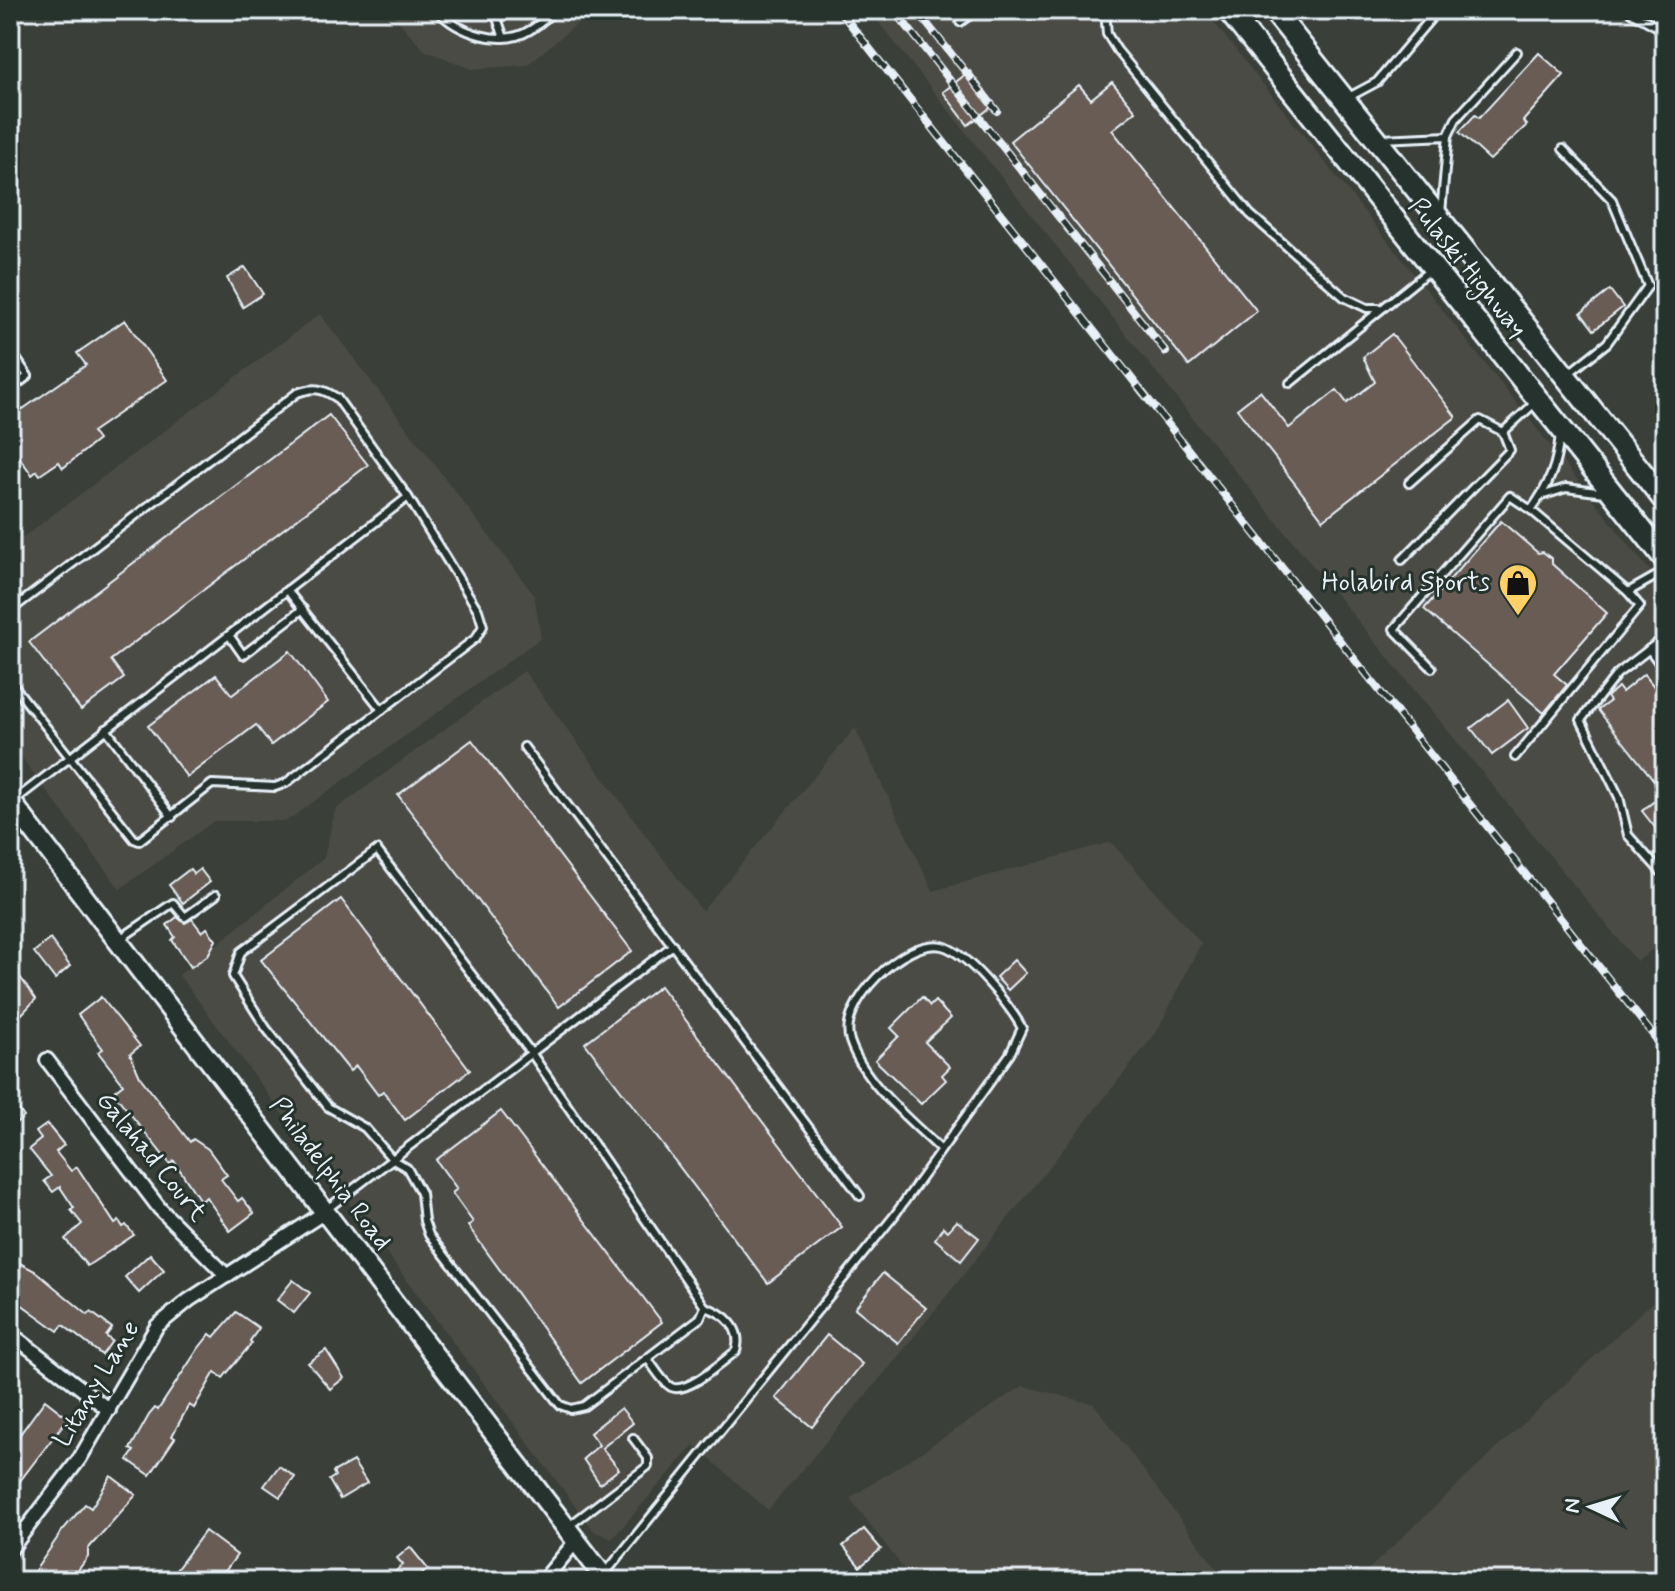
<svg xmlns="http://www.w3.org/2000/svg" width="1675" height="1591" font-family="Mynerve,sans-serif">
<rect width="100%" height="100%" fill="#3a3f39"/>
<filter id="ink" filterUnits="userSpaceOnUse"><feTurbulence type="fractalNoise" baseFrequency=".0125" numOctaves="2"/><feDisplacementMap in="SourceGraphic" scale="16" xChannelSelector="R" yChannelSelector="G"/><feConvolveMatrix kernelMatrix="1 2 1 2 8 2 1 2 1" color-interpolation-filters="sRGB"/></filter>
<g filter="url(#ink)">
<g fill="#4b4b45">
<polygon points="389,10 594,10 527,65 472,69 424,50"/>
<polygon points="869,10 1204,10 1665,590 1665,939 1637,962 1205,434"/>
<polygon points="320,314 534,595 541,638 287,821 214,821 120,889 10,742 10,547"/>
<polygon points="524,671 702,911 855,728 933,891 1111,842 1201,943 1156,1033 893,1363 768,1510 694,1445 612,1539 594,1531 179,975 324,858 335,810"/>
<polygon points="1665,1290 1665,1581 1356,1581"/>
<polygon points="1023,1386 1094,1404 1226,1581 913,1581 850,1498"/>
</g>
<g fill="#675c54" stroke="#e8f1f8" stroke-width="2">
<polygon points="1539,53 1564,75 1523,121 1527,125 1490,160 1459,132 1475,115 1479,118"/>
<polygon points="970,71 995,104 968,125 943,92"/>
<polygon points="1112,82 1136,111 1112,130 1257,311 1189,366 1010,141 1079,85 1091,99"/>
<polygon points="245,267 263,294 243,307 227,278"/>
<polygon points="1610,290 1623,307 1594,330 1581,313"/>
<polygon points="125,320 167,380 92,432 98,440 63,468 59,462 40,475 37,471 32,475 10,444 10,418 86,365 77,353"/>
<polygon points="1392,334 1456,417 1323,520 1237,409 1260,391 1289,428 1337,390 1347,403 1375,382 1363,357"/>
<polygon points="329,415 368,465 111,660 124,678 81,710 29,642"/>
<polygon points="1501,521 1538,553 1543,552 1552,559 1552,564 1607,613 1554,674 1567,685 1544,713 1424,609"/>
<polygon points="290,651 328,702 271,745 256,725 187,777 148,726 216,675 232,695"/>
<polygon points="1644,674 1665,700 1665,840 1642,811 1664,793 1598,710 1610,701 1607,697 1618,687 1622,692"/>
<polygon points="1508,700 1528,728 1492,755 1471,728"/>
<polygon points="472,740 632,951 559,1007 398,795"/>
<polygon points="190,869 194,874 200,869 210,882 183,903 169,885"/>
<polygon points="341,899 470,1070 405,1120 383,1091 378,1095 356,1066 350,1071 261,960"/>
<polygon points="177,917 185,923 192,919 202,932 207,928 216,940 208,955 191,967 172,940 175,937 167,925"/>
<polygon points="50,939 70,966 55,979 34,952"/>
<polygon points="1014,960 1026,973 1008,990 996,977"/>
<polygon points="20,977 36,999 22,1014 10,998 10,984"/>
<polygon points="660,986 842,1227 768,1283 585,1043"/>
<polygon points="101,997 140,1046 130,1054 140,1077 190,1142 193,1139 208,1149 227,1175 221,1179 238,1201 242,1198 254,1213 230,1231 206,1197 201,1202 174,1161 170,1164 113,1092 123,1084 98,1052 103,1049 78,1015"/>
<polygon points="922,997 930,1006 935,1001 951,1018 925,1042 950,1067 942,1075 946,1080 921,1104 875,1060 899,1036 891,1028"/>
<polygon points="10,1097 24,1117 10,1127"/>
<polygon points="501,1111 662,1322 582,1383 468,1226 473,1222 452,1193 457,1189 436,1160"/>
<polygon points="47,1124 64,1145 56,1152 71,1171 77,1167 115,1224 119,1221 123,1227 126,1225 134,1235 87,1266 65,1239 82,1224 71,1210 74,1208 60,1187 53,1192 44,1181 51,1176 29,1149 41,1139 36,1132"/>
<polygon points="957,1221 979,1238 961,1261 935,1239 943,1227 948,1231"/>
<polygon points="150,1254 164,1270 139,1293 125,1277"/>
<polygon points="10,1258 35,1271 88,1315 91,1312 112,1328 106,1336 112,1341 102,1355 63,1325 58,1331 10,1296"/>
<polygon points="883,1273 926,1308 898,1343 855,1308"/>
<polygon points="293,1280 310,1293 294,1313 277,1300"/>
<polygon points="236,1312 259,1328 250,1341 252,1343 223,1378 215,1372 194,1408 189,1405 172,1436 175,1438 150,1475 128,1460 134,1451 130,1449 149,1415 155,1408 158,1410 198,1349 210,1334 214,1337"/>
<polygon points="827,1335 862,1364 812,1427 776,1398"/>
<polygon points="326,1350 344,1378 330,1389 308,1363"/>
<polygon points="45,1400 68,1418 10,1494 10,1448"/>
<polygon points="621,1408 633,1423 602,1448 619,1469 600,1484 583,1459 599,1445 590,1433"/>
<polygon points="353,1461 367,1483 340,1499 329,1480 335,1476 333,1472"/>
<polygon points="279,1466 295,1477 280,1497 264,1486"/>
<polygon points="111,1476 136,1495 88,1549 88,1557 79,1569 67,1581 28,1581 62,1531 85,1504 91,1508"/>
<polygon points="864,1529 881,1549 860,1567 843,1546"/>
<polygon points="205,1531 237,1555 218,1581 168,1581"/>
<polygon points="410,1547 428,1569 413,1581 384,1581 403,1565 397,1558"/>
</g>
<g fill="none" stroke-linecap="round" stroke-linejoin="round">
<g stroke="#e8f1f8" stroke-width="12">
<g id="service">
<path d="M 437,10 C 458,33 502,48 530,30 C 539,25 547,17 555,10"/>
<polyline points="490,10 497,18 504,38"/>
<polyline points="1105,10 1107,34 1117,50 1250,214 1344,297 1367,308 1378,308"/>
<polyline points="1627,10 1665,31"/>
<polyline points="960,22 977,10"/>
<polyline points="1347,98 1377,82 1438,10"/>
<polyline points="1448,136 1456,119 1517,52"/>
<polyline points="1380,139 1448,136 1441,213"/>
<polyline points="1563,149 1612,200 1648,286 1607,343 1568,374"/>
<polyline points="10,360 15,357 28,376 10,390"/>
<polyline points="1290,383 1430,270"/>
<path d="M 1560,434 C 1557,465 1550,484 1531,510 L 1628,592 L 1665,571"/>
<polyline points="1409,483 1480,420 1503,432"/>
<polyline points="10,484 10,485"/>
<polyline points="1541,496 1566,488 1604,493"/>
<polyline points="1402,560 1510,450 1503,432 1536,402"/>
<polyline points="287,590 382,710"/>
<path d="M 10,611 L 297,393 C 314,387 322,388 337,398 L 408,497 L 478,610 L 483,626 L 476,638 L 286,783 L 275,787 L 212,784 L 139,841 L 134,839 L 10,681"/>
<polyline points="229,635 243,655 303,609"/>
<polyline points="1665,637 1617,674 1581,720 1619,797 1628,835 1660,871 1665,867"/>
<polyline points="1649,649 1665,671"/>
<polyline points="1432,668 1394,629 1510,496 1531,510"/>
<polyline points="106,729 172,817"/>
<polyline points="524,747 860,1196"/>
<polyline points="1515,757 1640,606 1628,592"/>
<polyline points="15,800 408,497"/>
<polygon points="377,850 532,1054 705,1307 700,1318 584,1406 571,1409 560,1405 429,1235 424,1221 421,1193 407,1168 393,1160 365,1128 328,1107 266,1028 233,976 241,952"/>
<polyline points="120,939 173,903 185,917 216,895"/>
<polyline points="327,1209 673,945"/>
<path d="M 647,1358 C 654,1367 662,1382 671,1387 C 687,1395 723,1361 736,1351 C 743,1328 724,1313 705,1307"/>
<polyline points="569,1526 648,1466 648,1458 633,1438"/>
<path d="M 604,1575 L 894,1216 L 1010,1054 L 1022,1028 C 1010,1006 967,952 942,946 C 905,938 837,1004 850,1041 C 864,1083 909,1119 940,1149"/>
</g>
</g>
<g stroke="#e8f1f8" stroke-width="18">
<g id="minor">
<polyline points="47,1060 160,1209 227,1276"/>
<polyline points="10,1333 109,1410"/>
<polyline points="10,1550 80,1458 157,1326 189,1300 325,1212"/>
<polyline points="543,1581 576,1541"/>
</g>
</g>
<g stroke="#e8f1f8" stroke-width="24">
<polyline id="secondary" points="10,800 607,1581"/>
</g>
<g stroke="#e8f1f8" stroke-width="26">
<g id="trunk">
<polyline points="1228,10 1665,559"/>
<polyline points="1273,10 1665,501"/>
</g>
</g>
<use href="#service" stroke="#26332d" stroke-width="6"/>
<use href="#minor" stroke="#26332d" stroke-width="12"/>
<use href="#secondary" stroke="#26332d" stroke-width="18"/>
<use href="#trunk" stroke="#26332d" stroke-width="20"/>
<g stroke="#e8f1f8" stroke-width="8">
<g id="rail">
<polyline points="839,10 1665,1050"/>
<polyline points="894,10 1166,352"/>
<polyline points="916,10 997,111"/>
</g>
</g>
<use href="#rail" stroke="#26332d" stroke-width="5" stroke-dasharray="15" stroke-linecap="butt"/>
</g>
</g>
<defs>
<g id="shop-pin" transform="scale(2)"><path d="M0 17L-7.5 6A9.5 9.5 0 1 1 7.5 6Z" fill="#ffd166" stroke="#26332d"/><path d="M-5-2.5h2.3a2.7 3.5 0 0 1 5.4 0H5L5.5 6h-11ZM-1.5-2.5h3a1.5 2.3 0 0 0-3 0Z" fill="#111"/></g>
</defs>
<g fill-rule="evenodd">
<use href="#shop-pin" x="1518" y="583"/>
</g>
<g text-anchor="middle" dominant-baseline="central" stroke-width="6" stroke-linejoin="round" paint-order="stroke">
<g font-size="26" fill="#e8f1f8" stroke="#26332d">
<text transform="translate(1467 268) rotate(51)">Pulaski Highway</text>
<text transform="translate(151 1157) rotate(51)">Galahad Court</text>
<text transform="translate(330 1174) rotate(53)">Philadelphia Road</text>
<text transform="translate(97 1384) rotate(-59)">Litany Lane</text>
</g>
<g font-size="26" fill="#e8f1f8" stroke="#26332d" text-anchor="end">
<text x="1490" y="583">Holabird Sports</text>
</g>
</g>
<rect width="1675" height="1591" fill="none" stroke="#26332d" stroke-width="40"/>
<rect x="20" y="20" width="1635" height="1551" fill="none" stroke="#e8f1f8" stroke-width="3" filter="url(#ink)"/>
<g transform="translate(1591 1507) rotate(274)" stroke="#26332d" stroke-width="6" paint-order="stroke">
<path d="M0-6L14 30L0 20L-14 30Z" fill="#e8f1f8"/>
<text y="-12" font-size="22" font-weight="bold" text-anchor="middle" fill="#e8f1f8">N</text>
</g>
</svg>
